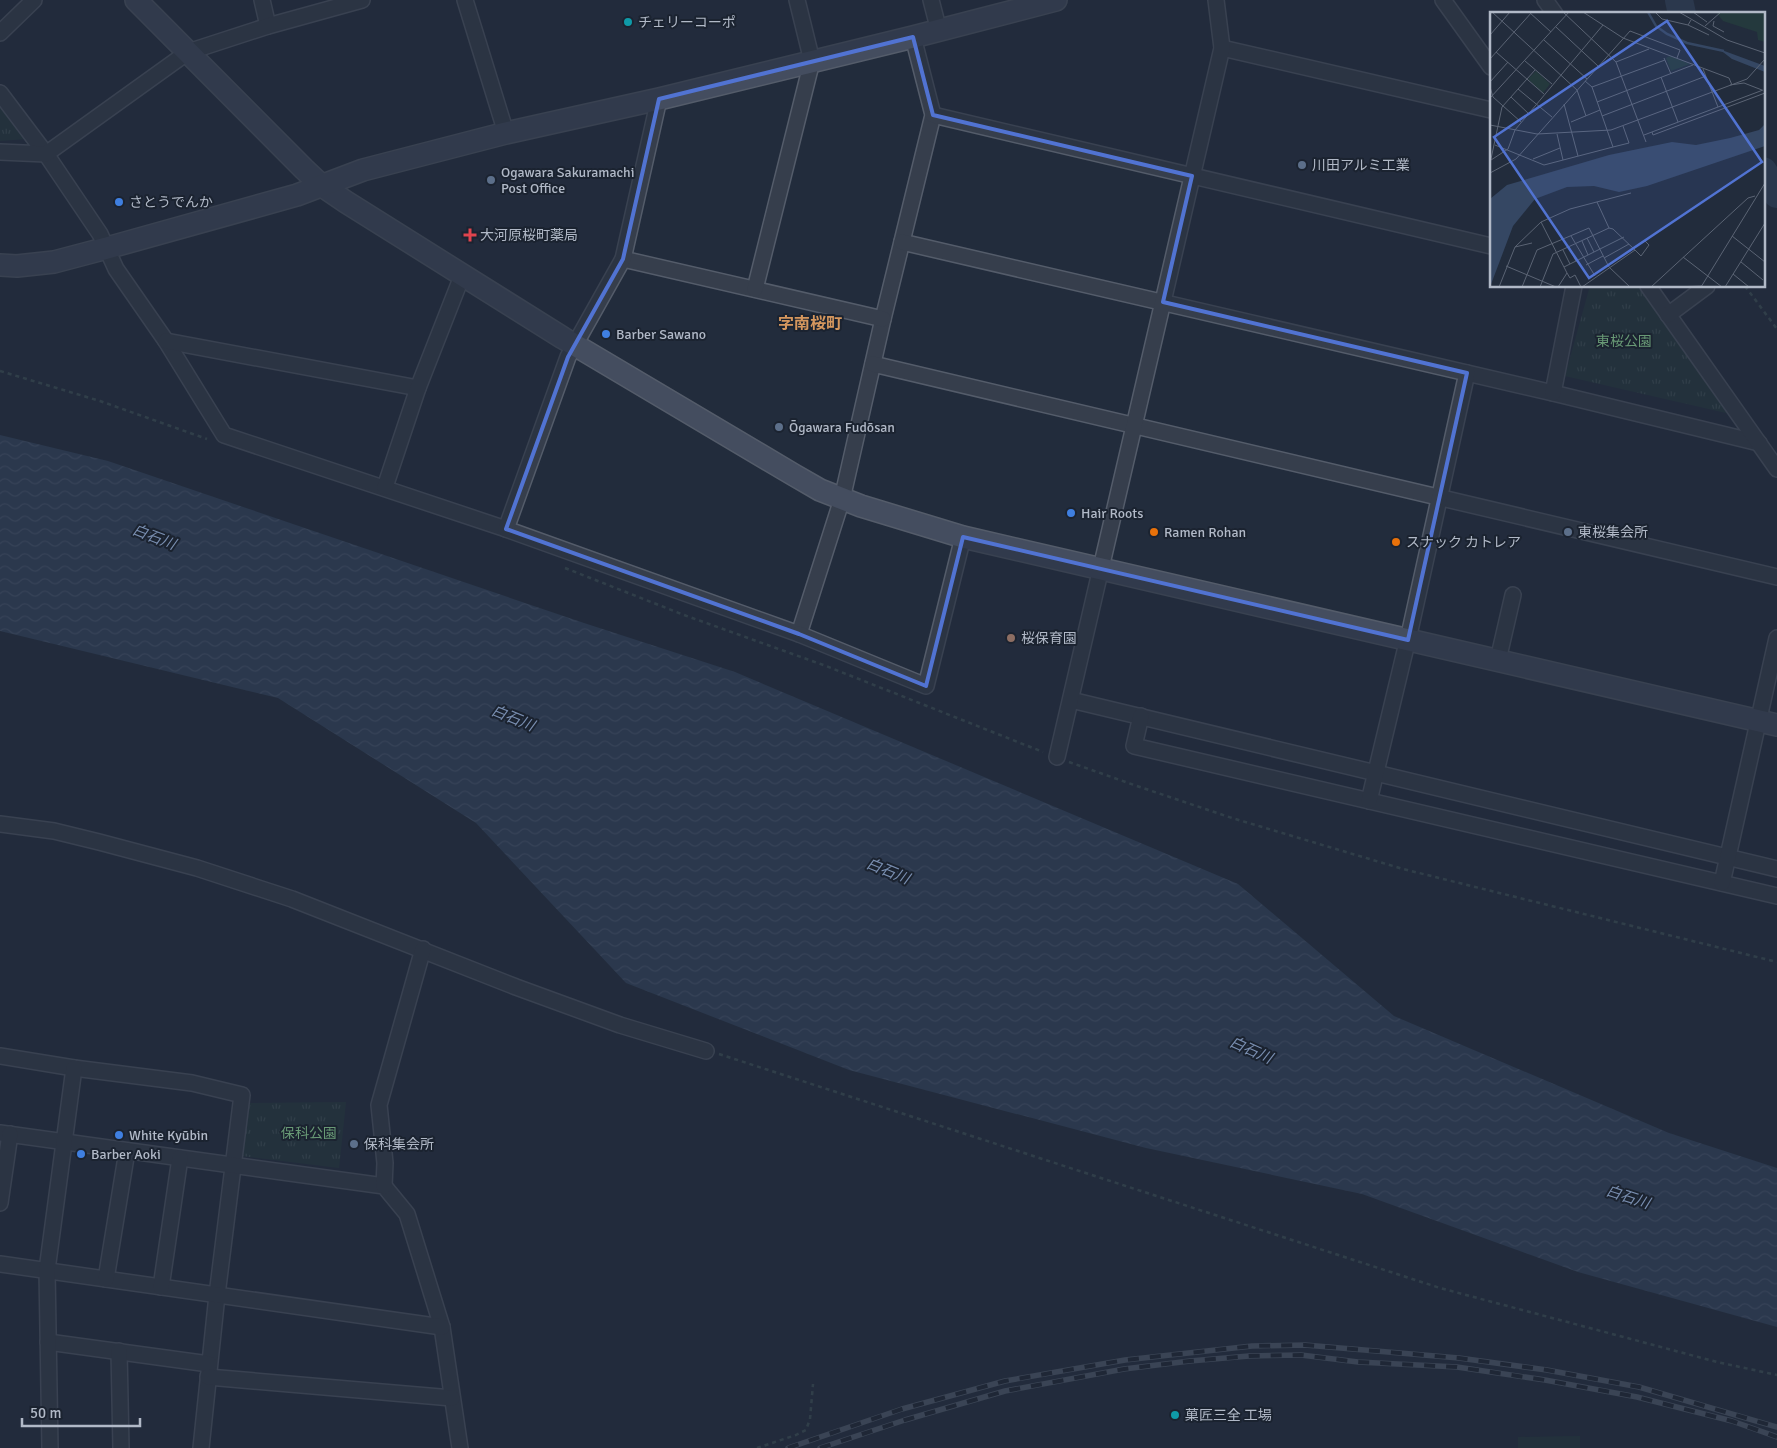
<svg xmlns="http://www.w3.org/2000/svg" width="1777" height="1448" font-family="Signika,'Noto Sans JP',sans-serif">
<defs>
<pattern id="park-tufts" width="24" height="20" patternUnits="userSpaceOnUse" patternTransform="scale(1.25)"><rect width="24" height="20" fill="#24393d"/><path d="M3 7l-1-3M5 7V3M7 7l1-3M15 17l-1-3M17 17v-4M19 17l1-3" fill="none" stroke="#415458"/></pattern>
<pattern id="water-waves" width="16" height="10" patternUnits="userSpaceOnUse" patternTransform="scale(1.25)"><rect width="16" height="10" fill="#354763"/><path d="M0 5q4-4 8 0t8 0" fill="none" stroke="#505f78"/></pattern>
</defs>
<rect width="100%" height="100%" fill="#222c3c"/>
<polygon fill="#24393d" points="1580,1436 1580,1448 1518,1448 1518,1437"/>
<g fill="url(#park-tufts)">
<polygon points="0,107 25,139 0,141"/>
<polygon points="1590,286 1645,286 1735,415 1565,376"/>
<polygon points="346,1102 339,1168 242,1156 250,1103"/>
</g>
<polygon fill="url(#water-waves)" points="0,435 108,461 584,623 735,672 1238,884 1394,1016 1669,1133 1777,1168 1777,1327 1578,1272 1362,1194 1146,1148 849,1070 626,983 476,823 278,698 0,631"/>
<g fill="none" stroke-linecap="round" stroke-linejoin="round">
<g stroke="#354763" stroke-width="28">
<polyline points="1679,0 1682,14"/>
<polyline points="1763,171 1777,194"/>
</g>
<g stroke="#545c6a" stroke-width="18">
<g id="street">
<polyline points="262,0 268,26"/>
<polyline points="465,0 506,133"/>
<polyline points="931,0 939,31"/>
<polyline points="1443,0 1491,67"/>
<polyline points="1545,0 1555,14"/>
<polyline points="0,33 34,0"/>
<polyline points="1222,48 1491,110"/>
<polyline points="0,93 46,154 100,234 116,269 166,341 224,435 506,529 799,634 842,499 883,319 933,115 913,37"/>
<polyline points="933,115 1491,246"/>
<polyline points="0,152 46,154 188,52 268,26 362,0"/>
<polyline points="902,242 1553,393 1759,443"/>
<polyline points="623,259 883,319"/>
<polyline points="1648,286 1777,469"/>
<polyline points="755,289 812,61 797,0"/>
<polyline points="1668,315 1707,286"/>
<polyline points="166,341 418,388"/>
<polyline points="873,364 1777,577"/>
<polyline points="1553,393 1574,286"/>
<polyline points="385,487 418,388 462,276"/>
<polyline points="506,529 568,357 623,259 659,99"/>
<polyline points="799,634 926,686 963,537"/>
<polyline points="1498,660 1513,595"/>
<polyline points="1071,700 1777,869"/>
<polyline points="1141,716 1134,746 1777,896"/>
<polyline points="1057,757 1222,48 1216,0"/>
<polyline points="1369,801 1411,626 1467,373"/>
<polyline points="0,824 54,831 99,842 197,868 292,899 516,987 620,1025 706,1051"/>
<polyline points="1722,883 1777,638"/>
<polyline points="0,1056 74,1068 192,1083 242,1095 217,1295 201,1448"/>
<polyline points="0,1133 384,1186 407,1214 442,1327 460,1448"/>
<polyline points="384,1186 385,1163 379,1105 423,949"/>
<polyline points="0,1203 10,1134"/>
<polyline points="0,1264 442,1327"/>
<polyline points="106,1279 127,1151"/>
<polyline points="161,1287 180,1158"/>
<polyline points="48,1342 209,1364"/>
<polyline points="119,1351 121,1448"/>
<polyline points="208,1377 452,1398"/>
<polyline points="50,1448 47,1270 74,1068"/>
</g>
</g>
<g stroke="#545c6a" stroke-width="24">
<g id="secondary">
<polyline points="136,0 304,169 321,185 346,202 563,338 794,475 820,490 861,506 963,537 1777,725"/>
<polyline points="0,265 17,266 54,262 107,248 297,195 363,170 506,133 659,99 913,37 1056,0"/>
</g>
</g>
<g stroke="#42565a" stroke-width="2.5" stroke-dasharray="4 4" stroke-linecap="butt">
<polyline points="1745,286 1777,329"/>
<polyline points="0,371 100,401 207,439"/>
<polyline points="565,568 684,615 826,666 1043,752"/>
<polyline points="1069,762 1134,785 1232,818 1403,869 1777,962"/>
<polyline points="719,1054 1440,1288 1717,1362 1777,1375"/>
<polyline points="757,1448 796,1435 806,1430 810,1419 813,1384"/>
</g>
<use href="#street" stroke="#363e4c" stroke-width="15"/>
<use href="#secondary" stroke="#444d5f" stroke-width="21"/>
<g stroke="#586273" stroke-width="5.5">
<g id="rail">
<polyline points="788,1448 902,1409 1005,1381 1125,1360 1252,1346 1305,1345 1459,1358 1547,1370 1639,1387 1777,1427"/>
<polyline points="820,1448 905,1420 1005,1391 1124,1369 1190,1361 1249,1356 1301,1355 1358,1362 1457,1367 1545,1380 1637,1397 1732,1421 1777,1437"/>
</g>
</g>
<use href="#rail" stroke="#1b2330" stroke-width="4" stroke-dasharray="11" stroke-linecap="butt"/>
</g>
<path d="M0 0H1777V1448H0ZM 913,37 L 933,115 L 1192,176 L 1163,302 L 1467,373 L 1408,640 L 963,537 L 926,686 L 799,634 L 506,529 L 568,357 L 623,259 L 659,99 Z" fill="#222c3c" fill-opacity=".55" fill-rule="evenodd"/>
<path fill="none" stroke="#5173d2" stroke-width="4" stroke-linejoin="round" d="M 913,37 L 933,115 L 1192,176 L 1163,302 L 1467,373 L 1408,640 L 963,537 L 926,686 L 799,634 L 506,529 L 568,357 L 623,259 L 659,99 Z"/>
<g fill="#0f9aa8" stroke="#1b2330" stroke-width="2">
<circle cx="628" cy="22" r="5"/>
<circle cx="1175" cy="1415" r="5"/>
</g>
<g fill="#5c6f8a" stroke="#1b2330" stroke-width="2">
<circle cx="1302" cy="165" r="5"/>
<circle cx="491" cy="180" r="5"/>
<circle cx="779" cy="427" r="5"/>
<circle cx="1568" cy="532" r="5"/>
<circle cx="354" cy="1144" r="5"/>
</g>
<g fill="#3f7fe0" stroke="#1b2330" stroke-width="2">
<circle cx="119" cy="202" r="5"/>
<circle cx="606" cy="334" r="5"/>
<circle cx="1071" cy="513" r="5"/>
<circle cx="119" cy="1135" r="5"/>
<circle cx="81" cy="1154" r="5"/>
</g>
<path fill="#e0444e" stroke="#1b2330" stroke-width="2" d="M467.5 227.5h5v5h5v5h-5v5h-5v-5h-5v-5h5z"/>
<g fill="#e8710a" stroke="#1b2330" stroke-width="2">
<circle cx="1154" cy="532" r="5"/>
<circle cx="1396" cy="542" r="5"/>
</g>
<circle fill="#8d6e63" stroke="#1b2330" stroke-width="2" cx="1011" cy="638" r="5"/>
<g text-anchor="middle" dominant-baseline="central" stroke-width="4" stroke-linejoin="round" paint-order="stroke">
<g font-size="14" fill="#b1b9c7" stroke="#1b2330" text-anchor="start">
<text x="638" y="22">チェリーコーポ</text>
<text x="1312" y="165">川田アルミ工業</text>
<text x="501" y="172">Ogawara Sakuramachi<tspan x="501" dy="16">Post Office</tspan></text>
<text x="129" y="202">さとうでんか</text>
<text x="480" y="235">大河原桜町薬局</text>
<text x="616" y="334">Barber Sawano</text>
<text x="789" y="427">Ōgawara Fudōsan</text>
<text x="1081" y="513">Hair Roots</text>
<text x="1164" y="532">Ramen Rohan</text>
<text x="1578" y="532">東桜集会所</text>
<text x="1406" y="542">スナック カトレア</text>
<text x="1021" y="638">桜保育園</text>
<text x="129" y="1135">White Kyūbin</text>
<text x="364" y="1144">保科集会所</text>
<text x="91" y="1154">Barber Aoki</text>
<text x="1185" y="1415">菓匠三全 工場</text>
</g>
<g font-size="14" fill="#689975" stroke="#1b2330">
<text x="1624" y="341">東桜公園</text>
<text x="309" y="1133">保科公園</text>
</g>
<g font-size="15" font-style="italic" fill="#798eb0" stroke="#1b2330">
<text transform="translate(154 537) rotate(21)">白石川</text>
<text transform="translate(513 718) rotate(22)">白石川</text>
<text transform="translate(888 871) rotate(22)">白石川</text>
<text transform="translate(1251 1050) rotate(24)">白石川</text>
<text transform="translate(1628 1197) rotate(18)">白石川</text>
</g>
<g font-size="16" font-weight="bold" fill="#d5975e" stroke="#1b2330">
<text x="810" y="324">字南桜町</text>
</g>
</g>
<g transform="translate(1490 12)">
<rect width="275" height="275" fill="#222c3c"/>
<path d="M 226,0 L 275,0 L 275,30 L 268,28 L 267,20 L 233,9 Z" fill="#24393d"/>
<path d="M 180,44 L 200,52 L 181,59 L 176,46 ZM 46,59 L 60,72 L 53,81 L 38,67 Z" fill="#24393d"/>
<path d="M 229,37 L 275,54 L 275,60 L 242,47 ZM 275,112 L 275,134 L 157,174 L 129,180 L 104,174 L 77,175 L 45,187 L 23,214 L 0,275 L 0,187 L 17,173 L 119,143 L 182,130 L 206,133 L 240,126 L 269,118 Z" fill="#354763"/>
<path fill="none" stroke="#354763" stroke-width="2.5" d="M 158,0 L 166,14 L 177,22 L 197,31 L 234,39"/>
<path fill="none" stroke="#5b6474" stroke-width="1" d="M 2,0 L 87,78 L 96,104M 39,0 L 61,20M 73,0 L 126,50 L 156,130M 93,0 L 133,26 L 239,66 L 242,73M 165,0 L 172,7 L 198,13 L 201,8M 189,0 L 237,28 L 275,41M 203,0 L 217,10M 224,9 L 223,14 L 234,20M 198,13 L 219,23M 215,14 L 231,0M 66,15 L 108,54M 0,23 L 20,0M 54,28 L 97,67M 6,40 L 54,82M 174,46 L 181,62M 0,47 L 42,0M 35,49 L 62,72M 126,50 L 159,37M 213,57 L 228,95M 171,65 L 188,110M 0,70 L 18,50M 240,73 L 254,71 L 272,78M 0,75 L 3,85 L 31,110M 102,75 L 175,48M 28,77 L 62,105M 21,85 L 39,102M 0,86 L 79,0M 107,90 L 203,53M 74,92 L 88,144M 112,104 L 216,64M 81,110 L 110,98M 0,113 L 47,122 L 121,118 L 257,67 L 275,47M 162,120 L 163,123 L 275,81M 67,122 L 73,148M 154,123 L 273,78M 5,133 L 54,153 L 123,135 L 102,75 L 95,69M 123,135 L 139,131 L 133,114M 1,147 L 12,95 L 45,58M 43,147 L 70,136M 1,148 L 18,137 L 25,118 L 113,13M 0,161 L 26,147 L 140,19 L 190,38 L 187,46M 107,190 L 119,216M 51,210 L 77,261 L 68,275M 81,224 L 105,264M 242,224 L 275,250M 97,226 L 104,240M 92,229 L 98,243M 25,235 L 42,231M 79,235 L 86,249M 73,238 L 80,252M 145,238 L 151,244 L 159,233 L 155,229M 193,245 L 232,275M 114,246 L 139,232M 251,250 L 273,268M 96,253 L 113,244M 16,254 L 66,275M 74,255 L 134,225M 77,261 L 80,266 L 85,263 L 91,275M 243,262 L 259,275M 9,275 L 25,235 L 51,210 L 80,197 L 141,181M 32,275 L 47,238 L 99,216 L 119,255 L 140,275M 50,275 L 63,242 L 119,216 L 123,217 L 145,238 L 92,275M 161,275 L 258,186 L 265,184M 181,275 L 212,274M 211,275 L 275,171M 235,275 L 275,211"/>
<path fill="#5173d2" fill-opacity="0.15" stroke="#5173d2" stroke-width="2.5" d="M 177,9 L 272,150 L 99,266 L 4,125 Z"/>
<rect width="275" height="275" fill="none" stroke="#b1b9c7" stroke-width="2.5"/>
</g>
<path d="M22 1418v8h118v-8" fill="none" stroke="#b1b9c7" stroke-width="2.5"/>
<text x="30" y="1418" font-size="15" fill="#b1b9c7" stroke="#1b2330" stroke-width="4" paint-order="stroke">50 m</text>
</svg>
